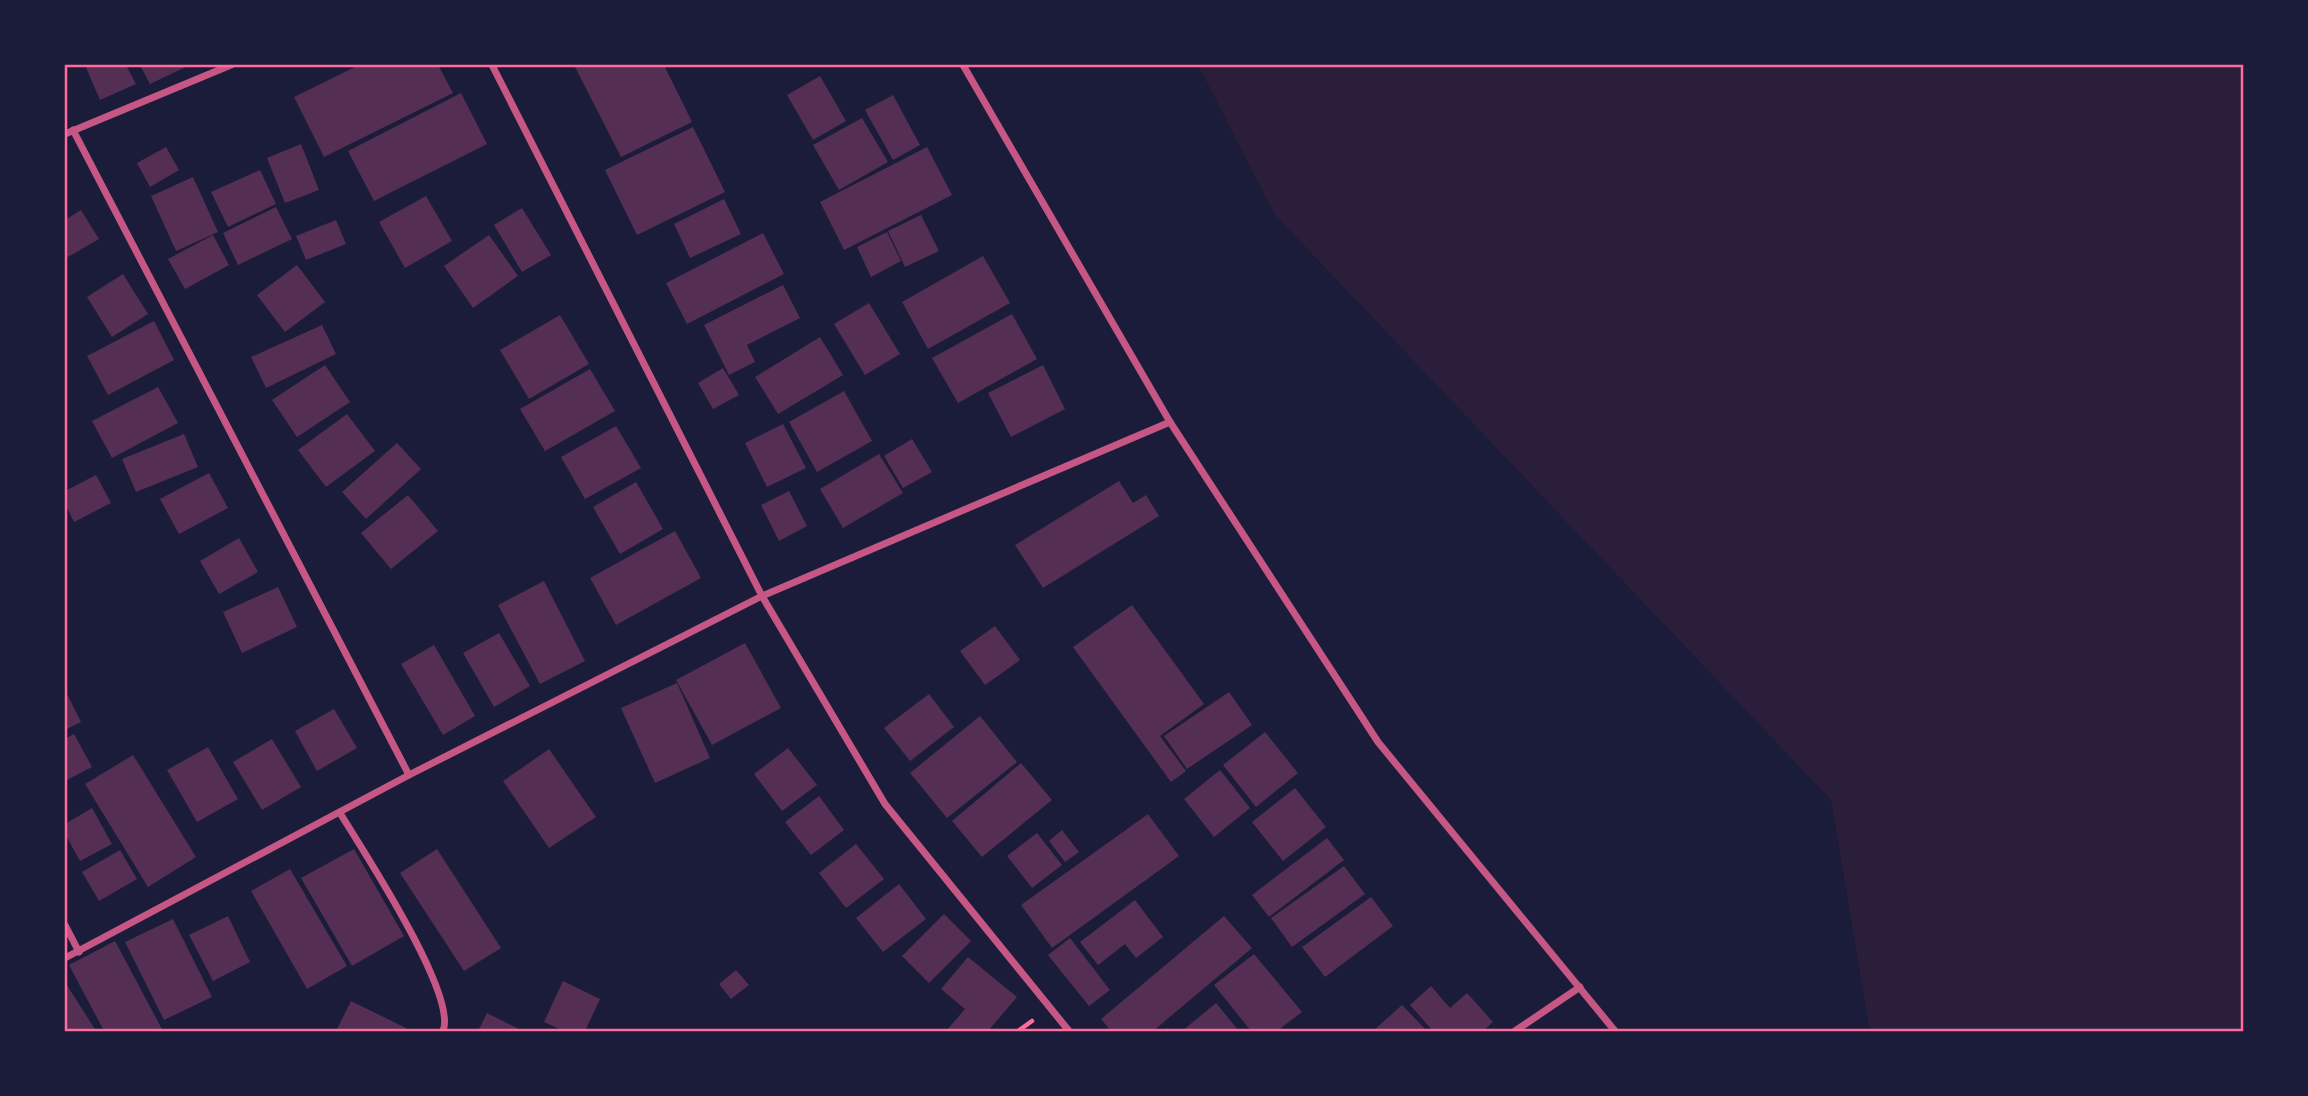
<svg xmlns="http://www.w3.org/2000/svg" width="2308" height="1096" font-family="Lato,sans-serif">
<rect width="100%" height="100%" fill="#1b1b3a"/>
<polygon fill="#2a1e3b" points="1198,65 2243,65 2243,1031 1870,1031 1831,800 1275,215"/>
<g fill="#542f53">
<polygon points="85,65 126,65 136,84 100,100"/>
<polygon points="140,65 190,65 150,84"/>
<polygon points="359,65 438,65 453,93 324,157 294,97"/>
<polygon points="574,65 664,65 692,122 621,157"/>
<polygon points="820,76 846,121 813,140 787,95"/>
<polygon points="461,93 487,144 374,201 348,151"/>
<polygon points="893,95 920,145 893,160 865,110"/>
<polygon points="862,118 888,162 839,190 813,145"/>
<polygon points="693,127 725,192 637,235 605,170"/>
<polygon points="301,144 319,190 285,203 267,158"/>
<polygon points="166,147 179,170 150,187 137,163"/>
<polygon points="927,147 952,195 844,250 820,202"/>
<polygon points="260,170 276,204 228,227 211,192"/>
<polygon points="193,177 218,232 176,251 151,196"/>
<polygon points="426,196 452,241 405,268 379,222"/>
<polygon points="724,199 741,234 690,258 674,224"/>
<polygon points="276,207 292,239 238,265 223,233"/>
<polygon points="522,208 551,255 522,272 494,225"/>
<polygon points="81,210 99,239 68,257 65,251 65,220"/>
<polygon points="921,215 939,251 905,267 888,231"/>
<polygon points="336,220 346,244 306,260 296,236"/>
<polygon points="887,232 901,261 871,277 857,247"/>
<polygon points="763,233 784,274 687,324 666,283"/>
<polygon points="213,235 229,265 185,289 168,259"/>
<polygon points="489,235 518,276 473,308 444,266"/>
<polygon points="983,256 1010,303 928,349 902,302"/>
<polygon points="297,265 325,302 285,332 257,295"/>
<polygon points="123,274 148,314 112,337 87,297"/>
<polygon points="783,285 800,318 747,345 755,362 729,375 704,325"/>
<polygon points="869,303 900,354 865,375 834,324"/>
<polygon points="1012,314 1037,359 958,403 932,358"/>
<polygon points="560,315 589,364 529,399 500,350"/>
<polygon points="154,321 174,360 108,395 87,356"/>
<polygon points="322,325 336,354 266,388 251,357"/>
<polygon points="820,337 843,375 778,414 755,377"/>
<polygon points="325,365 350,402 297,437 272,400"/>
<polygon points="1043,365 1065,409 1011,437 988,393"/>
<polygon points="723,368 739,395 713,409 698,383"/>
<polygon points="590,369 615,411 545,451 520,409"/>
<polygon points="158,387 178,423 112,458 92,421"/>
<polygon points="844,391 872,441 817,472 789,422"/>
<polygon points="347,414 375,451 326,487 298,450"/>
<polygon points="783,424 806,468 767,487 745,443"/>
<polygon points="616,426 641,468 585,499 561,457"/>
<polygon points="184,434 198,467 136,492 122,459"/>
<polygon points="912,439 932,472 903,488 884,456"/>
<polygon points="397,443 421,469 366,519 342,492"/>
<polygon points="879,454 903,493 843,528 820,489"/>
<polygon points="209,473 228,508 179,534 160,499"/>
<polygon points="96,475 111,503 74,522 65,504 65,491"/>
<polygon points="1119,481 1133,503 1146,495 1159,516 1043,588 1015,545"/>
<polygon points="636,482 663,529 620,554 593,507"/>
<polygon points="789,491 807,526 779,541 761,505"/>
<polygon points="408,495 438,531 391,569 361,533"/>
<polygon points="675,531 701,578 616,625 590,578"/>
<polygon points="239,538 258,572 219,594 200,561"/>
<polygon points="544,581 585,661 540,684 498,605"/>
<polygon points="278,587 297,627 242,653 223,612"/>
<polygon points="1132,605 1204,704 1160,736 1186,771 1171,782 1073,647"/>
<polygon points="995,626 1020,660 985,685 960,651"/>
<polygon points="499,633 530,686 494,707 463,653"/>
<polygon points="745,643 781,708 712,745 676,680"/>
<polygon points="434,645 475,716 443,735 401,664"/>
<polygon points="677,683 710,758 655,783 621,708"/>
<polygon points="65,690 81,722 65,730"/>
<polygon points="1229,692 1252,725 1187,769 1164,736"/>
<polygon points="929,694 954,727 910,761 884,728"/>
<polygon points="334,709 357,748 317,771 295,731"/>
<polygon points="980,716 1017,762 947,818 910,773"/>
<polygon points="1265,732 1298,773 1256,807 1223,765"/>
<polygon points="74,734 92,767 65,781 65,739"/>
<polygon points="272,739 301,787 262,810 233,762"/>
<polygon points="208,747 238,799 197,822 167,770"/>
<polygon points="788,748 817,785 782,811 754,774"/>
<polygon points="549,749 596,817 549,848 503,781"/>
<polygon points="133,755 196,857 148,887 85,784"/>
<polygon points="1021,763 1052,800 982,857 952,821"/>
<polygon points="1220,770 1250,808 1214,837 1184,799"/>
<polygon points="1295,788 1326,827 1283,861 1252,822"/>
<polygon points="819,796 844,830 811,855 785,822"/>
<polygon points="92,808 112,844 80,861 65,834 65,824"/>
<polygon points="1148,814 1179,856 1052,948 1021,905"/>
<polygon points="1062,830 1079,852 1065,862 1049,841"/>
<polygon points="1037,833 1062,865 1032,888 1007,856"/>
<polygon points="1327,838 1344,860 1269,917 1252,895"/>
<polygon points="856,844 884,879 846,908 819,873"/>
<polygon points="354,849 404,936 352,966 301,878"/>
<polygon points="437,849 501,948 464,971 400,873"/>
<polygon points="120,850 137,879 99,901 82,872"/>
<polygon points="1344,866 1365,894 1292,947 1271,918"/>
<polygon points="290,869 347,966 307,989 251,891"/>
<polygon points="899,884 926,919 883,952 856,918"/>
<polygon points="1371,897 1393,926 1325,977 1302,947"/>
<polygon points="1135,900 1163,937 1136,958 1125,944 1098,965 1080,942"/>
<polygon points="944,914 971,941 929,983 902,956"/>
<polygon points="228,916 250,962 213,981 189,935"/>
<polygon points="1224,916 1252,948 1153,1031 1111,1031 1101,1019"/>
<polygon points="173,919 212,997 164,1020 125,942"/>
<polygon points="1070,938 1110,990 1089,1006 1048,955"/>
<polygon points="115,941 163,1031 104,1031 69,965"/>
<polygon points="1254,954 1302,1012 1277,1031 1251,1031 1214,985"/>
<polygon points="968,957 1017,997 988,1031 946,1031 965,1009 941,989"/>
<polygon points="736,970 749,985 731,999 719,984"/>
<polygon points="563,981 600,999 585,1031 564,1031 544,1022"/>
<polygon points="65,982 96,1031 65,1031"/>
<polygon points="1431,986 1450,1008 1467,993 1493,1022 1483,1031 1433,1031 1410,1005"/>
<polygon points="351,1001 406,1028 405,1031 336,1031"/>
<polygon points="1216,1003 1239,1031 1182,1031"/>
<polygon points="1402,1005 1427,1031 1373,1031"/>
<polygon points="487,1013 523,1031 478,1031"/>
</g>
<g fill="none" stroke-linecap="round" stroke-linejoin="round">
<polyline stroke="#ff6b9d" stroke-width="4.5" points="1018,1031 1032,1021"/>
<g stroke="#c65784" stroke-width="7">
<polyline points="492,65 762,596 885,804 1069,1031"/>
<polyline points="963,65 1170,422 1378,742 1615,1031"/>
<polyline points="73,130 409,775"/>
<polyline points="65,134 231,65"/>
<path d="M 340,813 C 362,849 458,995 443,1031"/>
<polyline points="65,925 79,952"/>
<polyline points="65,958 409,775 762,596 1170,422"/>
<polyline points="1515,1031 1580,987"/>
</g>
</g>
<rect width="2308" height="1096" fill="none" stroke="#1b1b3a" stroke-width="133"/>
<rect x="66" y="66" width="2176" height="964" fill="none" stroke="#ff6b9d" stroke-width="2.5"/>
</svg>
